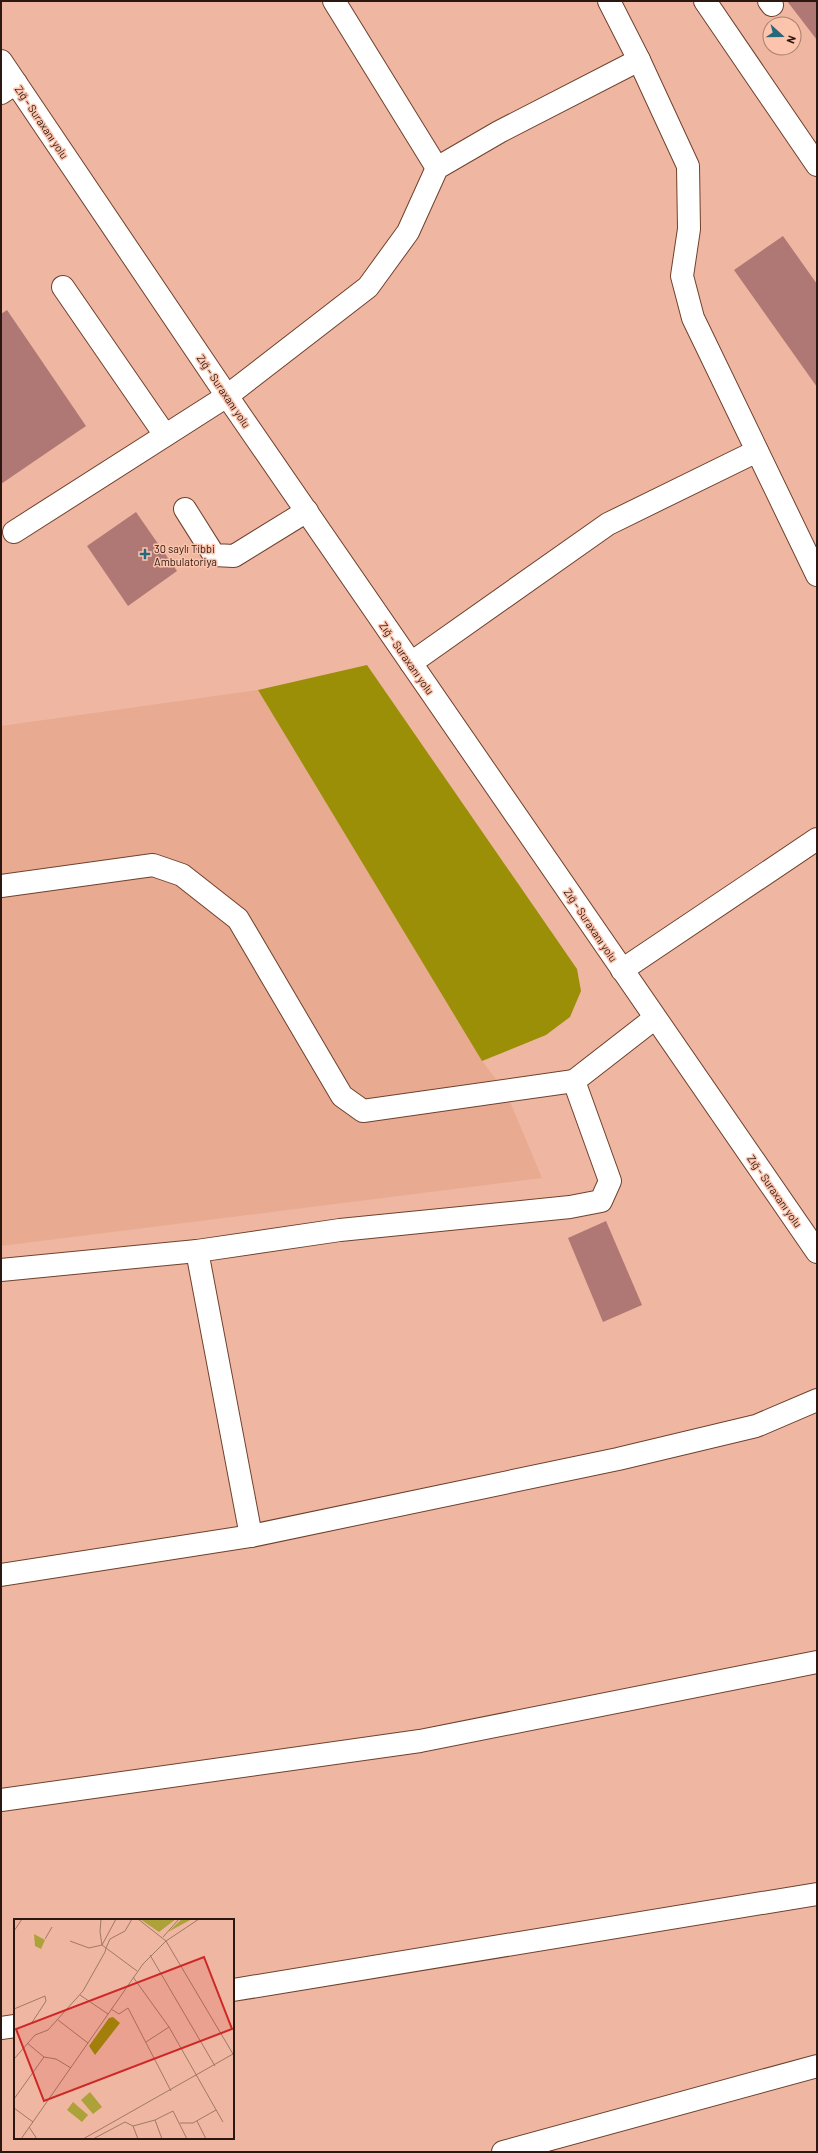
<svg xmlns="http://www.w3.org/2000/svg" width="818" height="2153" font-family="Barlow,sans-serif">
<rect width="100%" height="100%" fill="#efb7a1"/>
<polygon fill="#e8aa90" points="258,690 482,1061 506,1092 542,1178 1,1246 1,726"/>
<polygon fill="#9b8f07" points="367,665 577,969 581,991 570,1017 546,1035 482,1061 258,690"/>
<g fill="#b07874">
<polygon points="787,1 817,1 817,40"/>
<polygon points="783,236 817,284 817,387 734,270"/>
<polygon points="7,310 86,426 1,484 1,314"/>
<polygon points="136,512 177,571 128,606 87,546"/>
<polygon points="606,1221 642,1305 603,1322 568,1238"/>
</g>
<g fill="none" stroke-linecap="round" stroke-linejoin="round">
<g stroke="#6f412d" stroke-width="24">
<g id="minor">
<polyline points="334,1 437,168"/>
<polyline points="609,1 639,60 688,166 689,229 682,276 693,318 817,575"/>
<polyline points="705,1 817,165"/>
<polyline points="769,1 772,5"/>
<polyline points="1,93 16,83"/>
<polyline points="63,287 165,435"/>
<polyline points="185,509 214,555 234,556 307,511"/>
<polyline points="14,532 227,396 368,287 408,232 437,168 499,132 639,60"/>
<polyline points="411,663 608,524 757,451"/>
<polyline points="1,886 153,865 182,875 238,919 342,1096 363,1111 574,1081"/>
<polyline points="622,970 817,839"/>
<polyline points="197,1251 251,1536"/>
<polyline points="1,1270 197,1251 340,1230 570,1207 601,1201 610,1181 574,1081 655,1018"/>
<polyline points="1,1575 251,1536 618,1459 756,1426 817,1400"/>
<polyline points="1,1800 420,1741 817,1662"/>
<polyline points="233,1990 817,1894"/>
<polyline points="1,2028 15,2026"/>
<polyline points="503,2152 817,2066"/>
</g>
</g>
<g stroke="#6f412d" stroke-width="24">
<polyline id="major" points="1,61 227,396 817,1252"/>
</g>
<use href="#minor" stroke="#fff" stroke-width="22"/>
<use href="#major" stroke="#fff" stroke-width="22"/>
</g>
<path fill="#28687d" stroke="#fcc4ad" stroke-width="1.5" d="M143 548h4v4h4v4h-4v4h-4v-4h-4v-4h4z"/>
<g text-anchor="middle" dominant-baseline="central" stroke-width="3" stroke-linejoin="round" paint-order="stroke">
<g font-size="11" fill="#2c1810" stroke="#fcc4ad">
<text transform="translate(42 122) rotate(56)">Zığ - Suraxanı yolu</text>
<text transform="translate(224 391) rotate(56)">Zığ - Suraxanı yolu</text>
<text transform="translate(407 658) rotate(55)">Zığ - Suraxanı yolu</text>
<text transform="translate(591 925) rotate(56)">Zığ - Suraxanı yolu</text>
<text transform="translate(775 1191) rotate(55)">Zığ - Suraxanı yolu</text>
</g>
<g font-size="11" fill="#2c1810" stroke="#fcc4ad" text-anchor="start">
<text x="154" y="548">30 saylı Tibbi<tspan x="154" dy="13">Ambulatoriya</tspan></text>
</g>
</g>
<g transform="translate(14 1919)">
<rect width="220" height="220" fill="#efb7a1"/>
<path d="M 126,0 L 162,0 L 145,13 ZM 168,0 L 178,0 L 154,13 ZM 20,15 L 31,21 L 27,30 L 21,27 ZM 76,173 L 88,188 L 79,195 L 67,181 ZM 59,183 L 74,196 L 68,203 L 53,191 Z" fill="#ada239"/>
<path d="M 99,98 L 106,104 L 81,136 L 75,127 L 95,99 Z" fill="#9b8f07"/>
<path fill="none" stroke="#a17767" stroke-width="1" d="M 118,0 L 111,12 L 96,20 L 92,29 L 123,52M 0,12 L 8,0M 149,18 L 165,0M 31,20 L 38,8M 56,22 L 75,29 L 88,26 L 102,0M 136,36 L 201,147M 119,58 L 155,108 L 209,203M 66,76 L 94,95M 0,90 L 31,77 L 32,82 L 17,105M 97,90 L 105,95 L 114,89 L 157,172M 44,101 L 74,124M 132,123 L 155,108M 13,124 L 30,138 L 42,140 L 57,149M 0,140 L 21,116 L 34,111 L 69,72 L 91,33 L 92,29 L 88,26 L 86,13 L 87,0M 0,180 L 30,138M 0,189 L 19,203M 141,201 L 148,220M 183,202 L 192,220M 166,204 L 179,204 L 202,191M 119,207 L 124,220M 15,208 L 23,220M 7,220 L 129,45 L 152,22 L 185,0M 69,220 L 219,135 L 152,22 L 124,0M 79,220 L 111,203 L 119,207 L 141,201 L 159,192 L 173,220"/>
<path fill="#ce2727" fill-opacity="0.15" stroke="#ce2727" stroke-width="2" d="M 190,38 L 218,110 L 30,182 L 2,110 Z"/>
<rect width="220" height="220" fill="none" stroke="#2c1810" stroke-width="2"/>
</g>
<rect width="818" height="2153" fill="none" stroke="#2c1810" stroke-width="4"/>
<g transform="translate(782 36) rotate(111)"><circle r="19" fill="#fcc4ad" stroke="#a97f6e"/>
<path d="M0-3L7 15L0 10L-7 15Z" fill="#28687d"/>
<text y="-6" font-size="11" font-weight="bold" text-anchor="middle" fill="#2c1810">N</text>
</g>
</svg>
